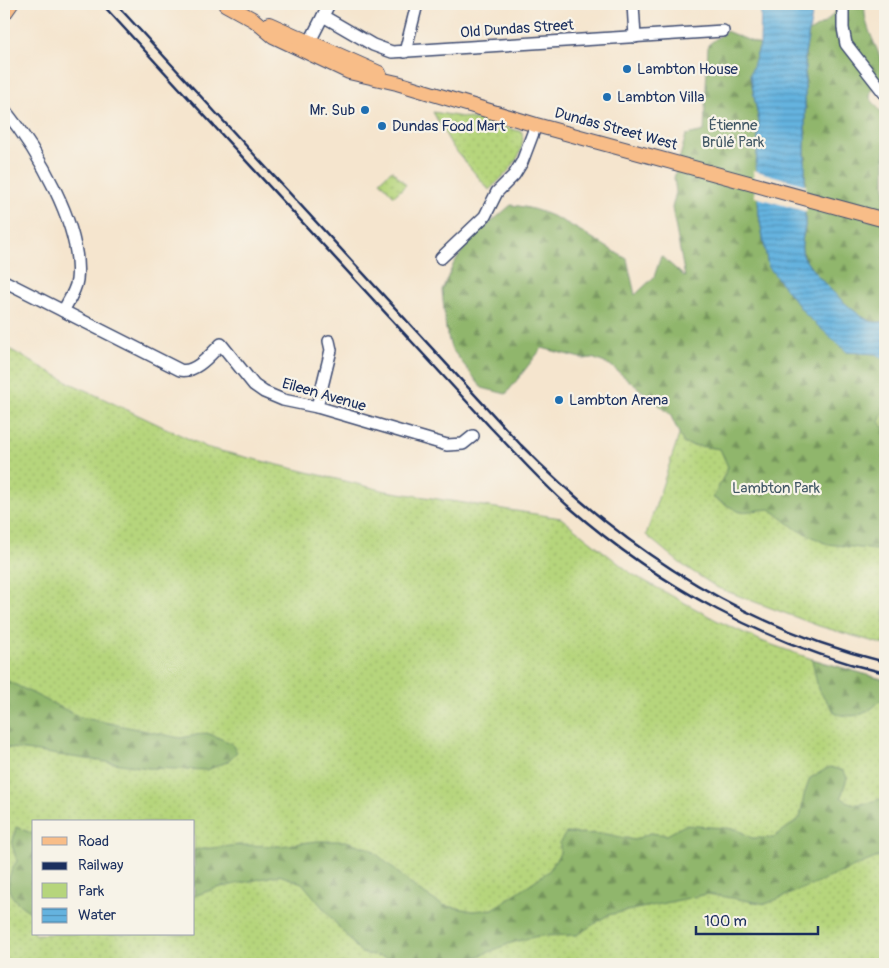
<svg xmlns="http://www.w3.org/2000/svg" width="889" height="968" font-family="Pangolin,sans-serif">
<defs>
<pattern id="green-dots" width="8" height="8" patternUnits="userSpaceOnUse" patternTransform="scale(1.25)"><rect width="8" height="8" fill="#b6d57c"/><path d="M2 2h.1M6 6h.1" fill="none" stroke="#9cb76e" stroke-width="1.8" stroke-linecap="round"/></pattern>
<pattern id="forest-firs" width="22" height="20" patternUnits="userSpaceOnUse" patternTransform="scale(1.25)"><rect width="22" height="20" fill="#90b66c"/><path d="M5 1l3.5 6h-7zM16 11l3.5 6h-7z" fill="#75945c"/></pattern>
<pattern id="water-rules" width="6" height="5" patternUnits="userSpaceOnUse" patternTransform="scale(1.25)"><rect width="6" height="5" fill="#65b3df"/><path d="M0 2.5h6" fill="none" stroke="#5292b8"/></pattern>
</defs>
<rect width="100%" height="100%" fill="#f7f3e8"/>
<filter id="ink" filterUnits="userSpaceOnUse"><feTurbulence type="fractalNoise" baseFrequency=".02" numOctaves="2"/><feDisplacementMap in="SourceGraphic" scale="10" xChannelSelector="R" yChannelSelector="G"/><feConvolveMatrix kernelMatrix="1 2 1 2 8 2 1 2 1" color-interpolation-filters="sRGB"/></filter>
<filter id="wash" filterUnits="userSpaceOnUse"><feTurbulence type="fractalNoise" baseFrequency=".0096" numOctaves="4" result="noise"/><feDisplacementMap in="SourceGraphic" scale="20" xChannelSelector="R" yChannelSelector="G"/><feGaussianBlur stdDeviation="1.12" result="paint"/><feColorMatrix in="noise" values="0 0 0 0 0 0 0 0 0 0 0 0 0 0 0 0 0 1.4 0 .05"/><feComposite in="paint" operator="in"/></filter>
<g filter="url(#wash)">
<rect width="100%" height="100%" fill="#f5e5ce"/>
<g fill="url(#green-dots)" stroke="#68826d" fill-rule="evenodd">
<path d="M 433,112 L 480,120 L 522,132 C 527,156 505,175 489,190 L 452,146 Z"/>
<polygon points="392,170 406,185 394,196 380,181"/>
<polygon points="759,215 768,266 806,315 885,360 885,645 819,626 718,588 681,564 646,535 715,326"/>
<path d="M 4,346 L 68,382 L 208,448 L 386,491 L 561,518 L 632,574 L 716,620 L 764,642 L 812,659 L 885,680 L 885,964 L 4,964 ZM 34,822 L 194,822 L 194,934 L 34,934 Z"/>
</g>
<g fill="url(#forest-firs)" stroke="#567265">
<path d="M 842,4 L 865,4 C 862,31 885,53 885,81 L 871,90 L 870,98 L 885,117 L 885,322 C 880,322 874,323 870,321 C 854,315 808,270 803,255 C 800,247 803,235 805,227 L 805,54 L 809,32 L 826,22 Z"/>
<path d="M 726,31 L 760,45 L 750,75 L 759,122 L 756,168 L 759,215 L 768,266 L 847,352 L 876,354 L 885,360 L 885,409 L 879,422 L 885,430 L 885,551 L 827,544 L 796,529 L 770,509 L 740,512 L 713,498 L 728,467 L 720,449 L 684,444 L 670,414 L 610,365 L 592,358 L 584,359 L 542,348 L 506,394 L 482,388 L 451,348 L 446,330 L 442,290 L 454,263 L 470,240 L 511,205 C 555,209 589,238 627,259 L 635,295 L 654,277 L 661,256 L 685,277 L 672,208 L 676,192 L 674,178 L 686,135 L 704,131 L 708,45 Z"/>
<path d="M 812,659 L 885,680 L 885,702 L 880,701 C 865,716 856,718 836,714 L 818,689 Z"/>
<polygon points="4,679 80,717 180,738 207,733 231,743 237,752 227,762 207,770 148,768 4,747"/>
<path d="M 830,767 L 844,771 L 847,778 L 841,797 C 856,810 868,802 885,798 L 885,854 L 766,904 L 708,894 L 608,915 L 577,935 L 538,936 L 511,943 L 460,964 L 420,964 L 361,953 L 302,883 L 279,875 L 217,888 L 194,896 L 194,850 L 239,845 L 281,846 L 316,841 L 346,841 L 371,849 L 418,890 L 442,905 L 473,911 L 493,909 L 549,871 L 560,853 L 560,842 L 566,833 L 607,834 L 634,840 L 650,833 L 667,835 L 685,825 L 736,829 L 752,838 L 773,838 L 800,818 L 804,795 L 810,778 Z"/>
<path d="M 16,827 L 34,834 L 34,914 C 9,900 0,886 17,861 L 12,845 Z"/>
</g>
<path fill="url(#water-rules)" stroke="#40719e" d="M 761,4 L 814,4 L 805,54 L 805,227 C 803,235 800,247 803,255 C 808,270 854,315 870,321 C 874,323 880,322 885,322 L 885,360 L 876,354 L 847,352 L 806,315 L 768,266 L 759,215 L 756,168 L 759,122 L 750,75 L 760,45 Z"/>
<polygon fill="#f5e5ce" points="753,170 806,185 807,212 755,197"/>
</g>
<g filter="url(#ink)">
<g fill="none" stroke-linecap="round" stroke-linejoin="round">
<g stroke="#3c4a6f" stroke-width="14">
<g id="minor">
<polyline points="633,4 635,37"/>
<polyline points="843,4 843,28 846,44 885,94"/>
<polyline points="323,16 373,45 392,52 723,31"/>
<polyline points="306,49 329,4"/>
<polyline points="405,52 417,4"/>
<path d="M 4,109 C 36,149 83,226 77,280 C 76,290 68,302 63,311"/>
<polyline points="441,258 485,216 497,192 514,175 522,162 536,125"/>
<path d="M 4,281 L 180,370 C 195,374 211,354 221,344 L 254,385 L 264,392 L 283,400 L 317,407 L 447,445 L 463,444 L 473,436"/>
<polyline points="317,407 331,350 329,341"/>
</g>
</g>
<g stroke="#3c4a6f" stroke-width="16">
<g id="major">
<polyline points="225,4 254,20 273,36 349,72 397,83 536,125 885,220"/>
<polyline points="4,14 11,4"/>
<polyline points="269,24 379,73"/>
</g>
</g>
<use href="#minor" stroke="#fff" stroke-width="11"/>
<use href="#major" stroke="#f8bd88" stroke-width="14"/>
<g stroke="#1b2f5e" stroke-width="2.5">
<path d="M 102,4 L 491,428 C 517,455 541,482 569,507 C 659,586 768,646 885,673"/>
<path d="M 116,4 L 521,445 C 623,549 743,627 885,662"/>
</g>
</g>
</g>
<g fill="#1f6fb2" stroke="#f7f3e8" stroke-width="2">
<circle cx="627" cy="69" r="5"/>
<circle cx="607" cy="97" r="5"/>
<circle cx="365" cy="110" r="5"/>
<circle cx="382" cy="126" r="5"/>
<circle cx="559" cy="400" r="5"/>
</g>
<g text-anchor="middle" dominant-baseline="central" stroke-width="4.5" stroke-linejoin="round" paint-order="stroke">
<g font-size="15" fill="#1b2f5e" stroke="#f7f3e8">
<text transform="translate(517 29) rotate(-4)">Old Dundas Street</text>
<text transform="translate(616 129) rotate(15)">Dundas Street West</text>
<text transform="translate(324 395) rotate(16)">Eileen Avenue</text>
</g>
<g font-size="15" fill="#1b2f5e" stroke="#f7f3e8" text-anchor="start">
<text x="637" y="69">Lambton House</text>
<text x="617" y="97">Lambton Villa</text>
<text x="355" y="110" text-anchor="end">Mr. Sub</text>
<text x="392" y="126">Dundas Food Mart</text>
<text x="569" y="400">Lambton Arena</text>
</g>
<g font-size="15" fill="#425866" stroke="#f7f3e8">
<text x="733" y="125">Étienne<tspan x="733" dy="17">Brûlé Park</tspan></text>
<text x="776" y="488">Lambton Park</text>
</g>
</g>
<rect width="889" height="968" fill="none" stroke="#f7f3e8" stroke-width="20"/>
<rect x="32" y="820" width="162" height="115" fill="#f7f3e8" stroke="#9fa5b1"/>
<rect x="42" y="837" width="25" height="8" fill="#f8bd88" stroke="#9fa5b1"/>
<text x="78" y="846" font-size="15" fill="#1b2f5e">Road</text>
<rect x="42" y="862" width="25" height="8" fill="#1b2f5e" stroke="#9fa5b1"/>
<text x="78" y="870" font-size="15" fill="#1b2f5e">Railway</text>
<rect x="42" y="883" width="25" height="15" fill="#b6d57c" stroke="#9fa5b1"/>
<text x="78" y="896" font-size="15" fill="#1b2f5e">Park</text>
<rect x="42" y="908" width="25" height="15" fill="url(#water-rules)" stroke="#9fa5b1"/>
<text x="78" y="920" font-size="15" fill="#1b2f5e">Water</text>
<path d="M696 926v8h122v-8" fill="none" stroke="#1b2f5e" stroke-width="2.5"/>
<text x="704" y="926" font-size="15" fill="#1b2f5e" stroke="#f7f3e8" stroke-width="4" paint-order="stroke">100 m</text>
</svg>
